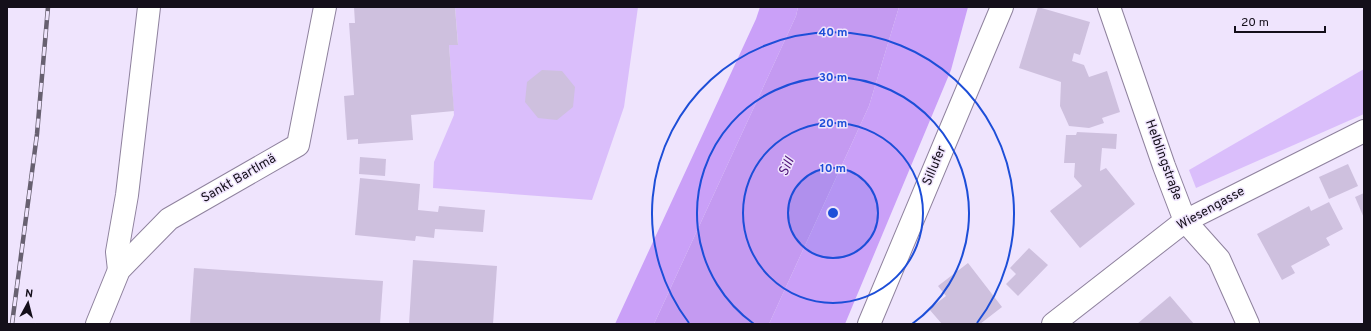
<svg xmlns="http://www.w3.org/2000/svg" width="1371" height="331" font-family="Overpass,sans-serif">
<rect width="100%" height="100%" fill="#efe4fd"/>
<g fill="#dabefb">
<polygon points="455,7 638,7 624,107 592,200 433,188 434,162 454,115 449,45 458,44"/>
<polygon points="1364,69 1364,114 1196,188 1189,170"/>
</g>
<g fill="#caa0f8">
<polygon points="760,7 798,7 796,16 654,324 615,324 756,19"/>
<polygon points="899,7 968,7 951,70 845,324 769,324 869,106"/>
</g>
<polygon fill="#c49af1" points="798,7 899,7 869,106 769,324 654,324 796,16"/>
<g fill="#cec0de">
<polygon points="354,7 455,7 458,45 449,45 454,111 411,115 413,140 358,144 358,139 347,140 344,96 354,95 349,23 355,23"/>
<polygon points="1038,7 1090,22 1080,55 1074,53 1072,61 1084,65 1089,77 1107,71 1120,112 1102,118 1104,123 1089,128 1069,126 1060,106 1061,82 1019,68"/>
<polygon points="542,70 562,71 575,87 573,107 557,120 538,118 525,102 527,82"/>
<polygon points="1077,132 1117,134 1116,149 1102,148 1100,171 1106,168 1135,204 1080,248 1050,211 1082,186 1074,177 1075,163 1064,163 1066,135 1076,135"/>
<polygon points="360,157 386,159 385,176 359,174"/>
<polygon points="1348,164 1358,186 1329,199 1319,177"/>
<polygon points="360,178 420,184 418,210 438,212 439,206 485,210 483,232 435,229 434,238 416,236 415,241 355,235"/>
<polygon points="1364,193 1364,218 1355,197"/>
<polygon points="1329,202 1343,229 1326,238 1330,245 1291,266 1295,273 1282,280 1257,234 1309,206 1311,211"/>
<polygon points="1029,248 1048,265 1018,296 1006,284 1016,274 1010,268"/>
<polygon points="413,260 497,266 493,324 409,324"/>
<polygon points="968,263 1002,307 980,324 942,324 929,309 946,296 938,286"/>
<polygon points="194,268 383,281 380,324 190,324"/>
<polygon points="1170,296 1194,324 1137,324"/>
</g>
<g fill="none" stroke-linecap="round" stroke-linejoin="round">
<g stroke="#8f829e" stroke-width="24">
<g id="minor">
<polyline points="1109,7 1164,166 1185,221 1219,259 1248,324"/>
<polyline points="119,270 117,252 127,195 149,7"/>
<polyline points="97,324 119,270 169,219 298,145 325,7"/>
<polyline points="869,324 1002,7"/>
<polyline points="1053,324 1185,221 1364,131"/>
</g>
</g>
<use href="#minor" stroke="#fff" stroke-width="22"/>
<g stroke="#676070" stroke-width="4.5">
<polyline id="rail" points="12,324 37,134 48,7"/>
</g>
<use href="#rail" stroke="#efe4fd" stroke-width="3" stroke-dasharray="9" stroke-linecap="butt"/>
</g>
<circle cx="833" cy="213" r="45" fill="#1d4ed8" fill-opacity=".12"/>
<g fill="none" stroke="#1d4ed8" stroke-width="2">
<circle cx="833" cy="213" r="45"/>
<circle cx="833" cy="213" r="90"/>
<path d="M754 324A136 136 0 1 1 912 324"/>
<path d="M689 323A181 181 0 1 1 977 323"/>
</g>
<g text-anchor="middle" dominant-baseline="central" stroke-width="3" stroke-linejoin="round" paint-order="stroke">
<g font-size="13" fill="#140f1a" stroke="#efe4fd">
<text transform="translate(1163 160) rotate(70)">Helblingstraße</text>
<text transform="translate(935 166) rotate(-67)">Sillufer</text>
<text transform="translate(239 179) rotate(-30)">Sankt Bartlmä</text>
<text transform="translate(1211 209) rotate(-29)">Wiesengasse</text>
</g>
<g font-size="14" font-style="italic" fill="#4f1479" stroke="#efe4fd">
<text transform="translate(787 167) rotate(-65)">Sill</text>
</g>
</g>
<circle cx="833" cy="213" r="6" fill="#1d4ed8" stroke="#efe4fd" stroke-width="2"/>
<g font-size="12" text-anchor="middle" font-weight="bold" fill="#1d4ed8" stroke="#efe4fd" stroke-width="3" stroke-linejoin="round" paint-order="stroke">
<text x="833" y="36">40 m</text>
<text x="833" y="81">30 m</text>
<text x="833" y="127">20 m</text>
<text x="833" y="172">10 m</text>
</g>
<rect width="1371" height="331" fill="none" stroke="#140f1a" stroke-width="16"/>
<g transform="translate(28 303) rotate(7)" stroke="#efe4fd" stroke-width="3" paint-order="stroke">
<path d="M0-3L7 15L0 10L-7 15Z" fill="#140f1a"/>
<text y="-6" font-size="11" font-weight="bold" text-anchor="middle" fill="#140f1a">N</text>
</g>
<path d="M1235 26v6h90v-6" fill="none" stroke="#140f1a" stroke-width="2"/>
<text x="1241" y="26" font-size="12" fill="#140f1a" stroke="#efe4fd" stroke-width="3" paint-order="stroke">20 m</text>
</svg>
